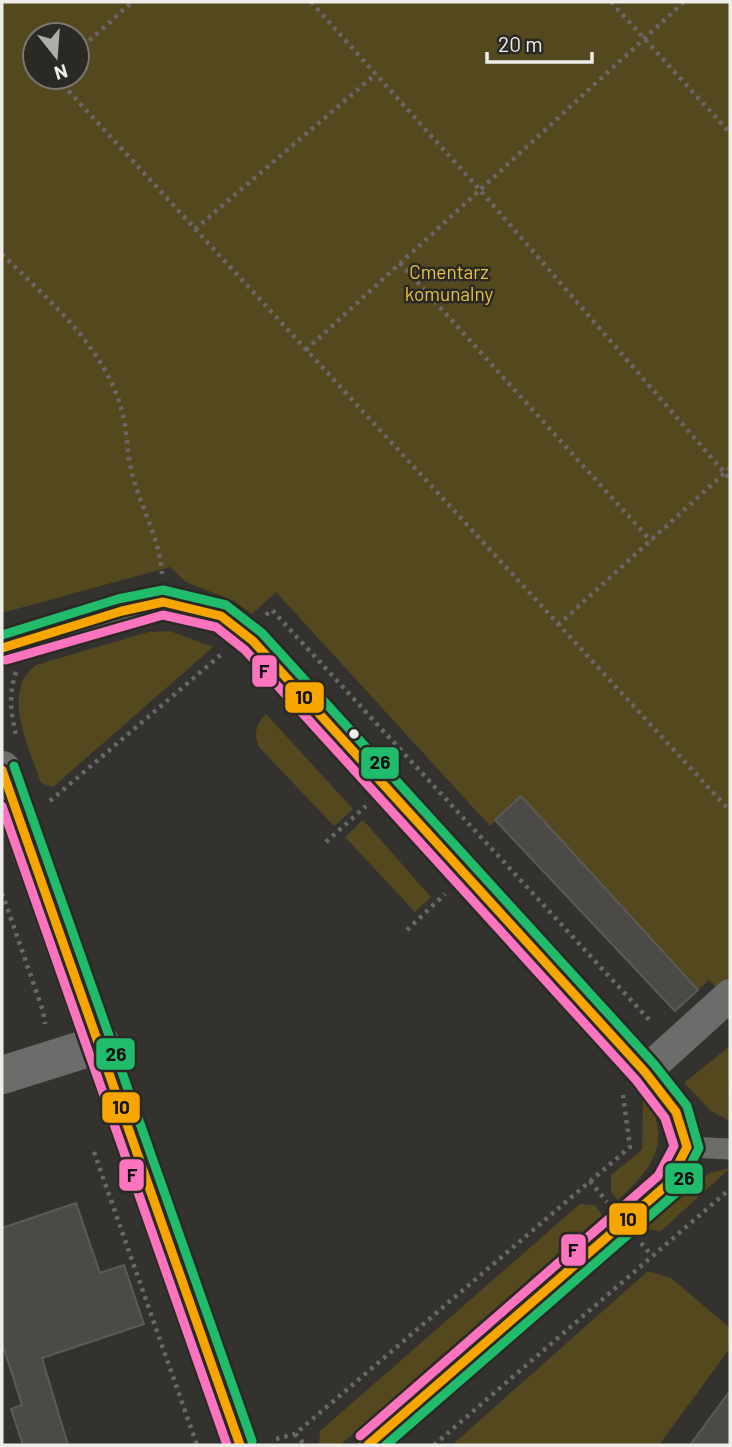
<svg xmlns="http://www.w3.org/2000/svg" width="732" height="1447" font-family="Barlow,sans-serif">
<rect width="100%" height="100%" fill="#34322f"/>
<g fill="#54481f" fill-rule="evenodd">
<path d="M 2,2 L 730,2 L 730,1003 L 709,980 L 698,990 L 521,797 L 490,826 L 276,592 L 252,614 L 234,601 L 186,582 L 170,567 L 2,613 ZM 35,35 L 77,35 L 77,77 L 35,77 Z"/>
<path d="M 170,631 L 213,647 L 53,787 L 41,783 C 29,747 0,692 36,665 L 148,632 Z"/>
<path d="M 266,714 L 353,809 L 334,826 L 259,747 C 253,734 256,724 266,714 Z"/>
<polygon points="363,820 431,897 415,912 345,837"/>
<polygon points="730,1046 728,1110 730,1121 711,1111 684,1083"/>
<path d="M 646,1095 C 672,1143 654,1167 618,1200 L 611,1192 L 611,1175 L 642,1150 L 643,1097 Z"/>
<polygon points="730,1168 661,1231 643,1229 700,1179 710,1173"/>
<polygon points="580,1204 595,1205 602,1215 340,1445 319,1445 320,1431"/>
<polygon points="648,1271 671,1278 730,1328 730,1348 659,1445 452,1445"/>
</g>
<g fill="#4b4a47" stroke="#5a5a57" stroke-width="2">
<polygon points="521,796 698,990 675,1011 495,820"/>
<polygon points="76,1203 100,1273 124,1265 144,1324 42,1358 68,1445 23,1445 11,1409 22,1405 2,1343 2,1228"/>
<polygon points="730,1391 730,1445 690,1445"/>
</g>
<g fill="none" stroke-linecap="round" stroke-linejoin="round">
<g stroke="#6a6867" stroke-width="4.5" stroke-dasharray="3.5 5" stroke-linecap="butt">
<polyline points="311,2 479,189 730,479"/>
<polyline points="611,2 730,133"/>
<polyline points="77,52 132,2"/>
<polyline points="67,77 63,85 730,811"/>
<polyline points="195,229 376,74"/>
<path d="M 2,254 C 47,299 99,341 120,404 C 128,428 126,453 133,477 C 142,510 160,540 162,574"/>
<polyline points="400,263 651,541"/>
<polyline points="306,350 684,2"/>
<polyline points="266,615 272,610 652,1023"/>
<polyline points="558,625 730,468"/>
<path d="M 16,672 C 8,696 11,714 17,739"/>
<polyline points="50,801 224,652"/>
<polyline points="326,842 366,806"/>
<polyline points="2,893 43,1011 45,1024"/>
<polyline points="407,930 445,894"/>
<polyline points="94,1152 197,1445"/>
<polyline points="590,1181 607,1202"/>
<polyline points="641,1243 652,1256"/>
<polyline points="295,1434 305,1445"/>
<polyline points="276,1439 295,1434 630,1147 623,1095"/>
<polyline points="434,1445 730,1189"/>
</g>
<g stroke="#6c6c6a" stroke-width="21">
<polyline points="2,648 122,611 163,602 221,616 253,641 645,1072 676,1112 687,1147 668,1184 368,1445"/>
<polyline points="687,1147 730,1149"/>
</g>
<polyline stroke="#6c6c6a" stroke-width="32" points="645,1072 730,995"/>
<g stroke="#6c6c6a" stroke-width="38">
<polyline points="2,770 240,1445"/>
<polyline points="2,1075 101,1044"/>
</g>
<g stroke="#2a2924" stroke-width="14">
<g id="bus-1">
<polyline points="2,648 122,611 163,602 221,616 253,641 645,1072 676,1112 687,1147 668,1184 368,1445"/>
<polyline points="2,770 240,1445"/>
</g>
</g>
<g stroke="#2a2924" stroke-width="14">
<g id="bus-2">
<polyline points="6,660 163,615 216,627 245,650 636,1080 665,1118 674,1146 658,1176 360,1436"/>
<polyline points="2,806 227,1445"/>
</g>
</g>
<g stroke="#2a2924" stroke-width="14">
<g id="bus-3">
<polyline points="2,635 118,599 163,590 226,605 262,633 654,1064 687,1106 699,1148 677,1192 386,1445"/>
<polyline points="14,766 252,1441"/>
</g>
</g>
<use href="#bus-1" stroke="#f7a600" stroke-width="9"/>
<use href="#bus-2" stroke="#fc73be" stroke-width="9"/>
<use href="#bus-3" stroke="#20bc6c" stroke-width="9"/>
</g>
<circle fill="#eeedea" stroke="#2a2924" stroke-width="2.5" cx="354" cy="734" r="6"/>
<g text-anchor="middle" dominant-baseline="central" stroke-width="5" stroke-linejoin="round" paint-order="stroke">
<g font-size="19" fill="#e9c344" stroke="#2a2924">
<text x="449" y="271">Cmentarz<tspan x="449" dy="22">komunalny</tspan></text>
</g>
</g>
<g stroke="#2a2924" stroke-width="2.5">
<rect x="251" y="654" width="27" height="34" rx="7" fill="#fc73be"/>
<rect x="284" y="681" width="41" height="33" rx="7" fill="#f7a600"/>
<rect x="360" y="746" width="40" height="34" rx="7" fill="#20bc6c"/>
<rect x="95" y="1037" width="41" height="34" rx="7" fill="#20bc6c"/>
<rect x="101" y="1091" width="40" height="33" rx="7" fill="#f7a600"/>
<rect x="118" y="1158" width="27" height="34" rx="7" fill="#fc73be"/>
<rect x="664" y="1162" width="40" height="33" rx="7" fill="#20bc6c"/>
<rect x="608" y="1202" width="40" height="34" rx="7" fill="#f7a600"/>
<rect x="560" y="1233" width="27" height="34" rx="7" fill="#fc73be"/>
</g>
<g font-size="19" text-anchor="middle" font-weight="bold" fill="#111">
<text x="264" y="678">F</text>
<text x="304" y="704">10</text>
<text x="380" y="769">26</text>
<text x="116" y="1061">26</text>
<text x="121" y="1114">10</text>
<text x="132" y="1182">F</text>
<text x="684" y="1185">26</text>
<text x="628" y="1226">10</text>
<text x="573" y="1257">F</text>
</g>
<rect width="732" height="1447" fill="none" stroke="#eeedea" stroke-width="7"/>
<g transform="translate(56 56) rotate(163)"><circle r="33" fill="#2a2924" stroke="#787773" stroke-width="2"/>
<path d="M0-5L12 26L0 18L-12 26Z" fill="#adaca9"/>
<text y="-10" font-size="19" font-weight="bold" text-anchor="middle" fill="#eeedea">N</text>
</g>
<path d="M487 52v10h105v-10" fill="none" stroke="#eeedea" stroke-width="3.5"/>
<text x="498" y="52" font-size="21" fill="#eeedea" stroke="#2a2924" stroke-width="5" paint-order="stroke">20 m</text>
</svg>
